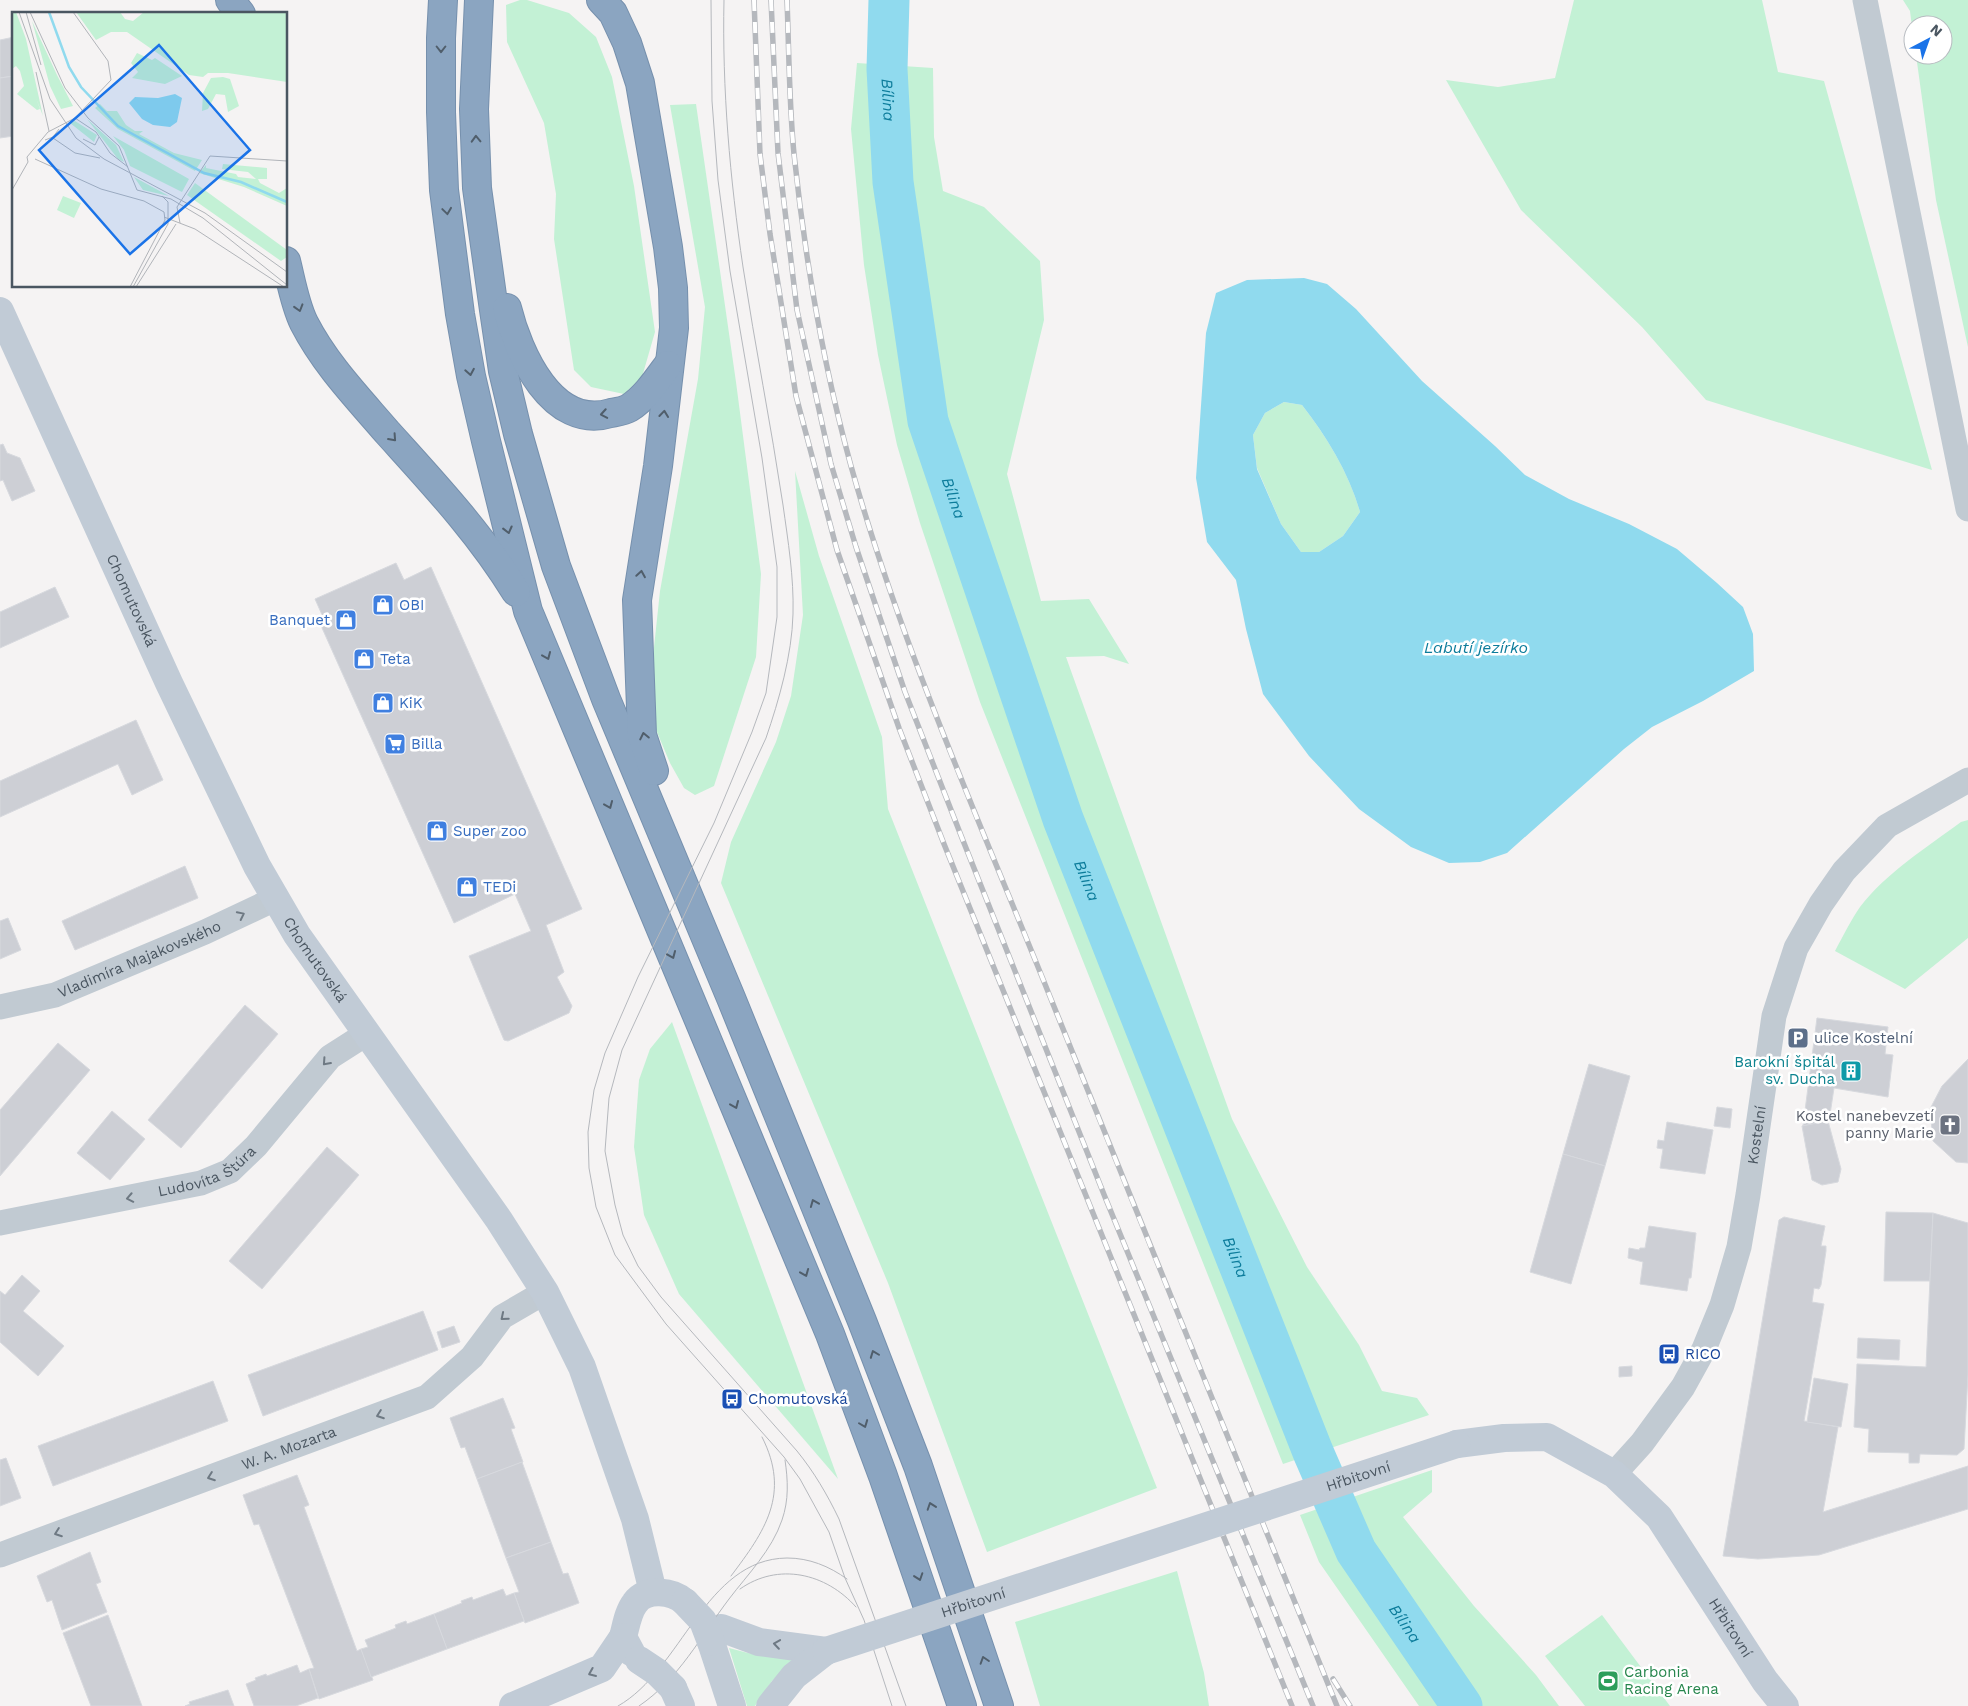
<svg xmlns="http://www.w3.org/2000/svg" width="1968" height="1706" font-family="'Work Sans',sans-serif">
<rect width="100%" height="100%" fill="#f5f3f3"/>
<g fill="#c3f1d5">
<polygon points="520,0 527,0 569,13 596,37 612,77 634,186 655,332 642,377 624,394 591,387 574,370 554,239 556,194 544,123 507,42 506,5"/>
<polygon points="1574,0 1762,0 1778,72 1824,81 1932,470 1706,400 1642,327 1521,210 1446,80 1498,87 1555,78"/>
<polygon points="1903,0 1968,0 1968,347 1936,200 1916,55 1943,55 1943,25 1913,25 1913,35 1910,11"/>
<polygon points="857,63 933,68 934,137 943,191 984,207 1040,261 1044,320 1007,474 1041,601 1089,599 1129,664 1104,656 1066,657 1232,1119 1307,1267 1359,1345 1382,1391 1417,1398 1429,1415 1283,1464 980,702 920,523 897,445 878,355 864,265 851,129"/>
<polygon points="696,104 736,382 761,574 756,657 714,786 695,795 684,788 670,763 654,725 652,666 660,591 698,379 705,307 670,105"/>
<path d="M 1284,402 L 1302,405 C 1327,437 1349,473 1360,512 L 1343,536 L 1319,552 L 1301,552 L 1281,524 L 1257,468 L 1253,435 L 1265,413 Z"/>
<polygon points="795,471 819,556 882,737 888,809 1157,1488 987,1552 888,1283 721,883 731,842 776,742 791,696 803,615"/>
<path d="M 1968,820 L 1968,938 L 1905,989 L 1835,951 C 1843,936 1851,920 1860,907 C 1885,874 1927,847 1961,822 Z"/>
<polygon points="672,1022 838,1479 679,1294 644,1215 634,1147 639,1080 650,1049"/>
<polygon points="1432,1470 1432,1492 1403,1517 1474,1606 1536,1675 1559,1706 1419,1706 1319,1562 1300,1515"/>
<polygon points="1177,1571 1204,1673 1209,1706 1040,1706 1015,1622"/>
<polygon points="1602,1615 1670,1706 1585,1706 1545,1656"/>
<polygon points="729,1648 748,1653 792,1659 793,1661 772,1681 755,1706 747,1706"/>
</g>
<path fill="#90daee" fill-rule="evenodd" d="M 1304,278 L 1327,284 L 1356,309 L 1422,381 L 1495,446 L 1525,475 L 1569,499 L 1629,524 L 1677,549 L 1717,583 L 1743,607 L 1753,634 L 1754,671 L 1703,701 L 1652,727 L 1624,749 L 1507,853 L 1480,862 L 1449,863 L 1411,847 L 1359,809 L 1309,756 L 1263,694 L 1246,629 L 1236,580 L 1207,542 L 1196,478 L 1206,333 L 1216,293 L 1247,280 ZM 1284,402 L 1302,405 C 1327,437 1349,473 1360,512 L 1343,536 L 1319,552 L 1301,552 L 1281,524 L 1257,469 L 1253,435 L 1265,413 Z"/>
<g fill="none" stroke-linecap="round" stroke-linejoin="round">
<path stroke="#90daee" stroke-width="41" id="s1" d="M 889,0 L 887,69 L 893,182 L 928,421 L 1063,819 L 1313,1452 L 1356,1551 L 1462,1706"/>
</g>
<g fill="#cdcfd5" stroke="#d7d9de">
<polygon points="14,37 14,76 0,78 0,40"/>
<polygon points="14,76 14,136 0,138 0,78"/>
<polygon points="3,444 7,453 20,458 35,491 12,501 3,480 0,481 0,445"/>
<polygon points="396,563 404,580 431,567 582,909 546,925 564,972 557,977 572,1006 569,1013 508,1041 504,1040 469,956 531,931 515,894 454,923 318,619 323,617 315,599"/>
<polygon points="55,587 69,617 0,648 0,612"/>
<polygon points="136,720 163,780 132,795 118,764 0,817 0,781"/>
<polygon points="185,866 198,898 75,950 62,921"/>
<polygon points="8,918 21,950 0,959 0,921"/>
<polygon points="245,1005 278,1034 181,1148 148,1120"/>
<polygon points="1817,1018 1888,1027 1885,1054 1893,1055 1888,1097 1834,1088 1829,1121 1803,1126"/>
<polygon points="58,1043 90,1070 0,1176 0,1110"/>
<polygon points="1968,1059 1968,1163 1956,1162 1933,1141 1930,1109 1942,1086"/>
<polygon points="1589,1064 1630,1076 1605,1166 1563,1154"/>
<polygon points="1717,1107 1732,1109 1730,1128 1714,1126"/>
<polygon points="112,1111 145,1139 110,1180 77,1153"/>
<polygon points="1828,1121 1841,1169 1838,1182 1822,1185 1812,1180 1802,1126"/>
<polygon points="1667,1122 1713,1130 1705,1174 1660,1168 1663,1149 1657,1148 1658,1140 1664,1141"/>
<polygon points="327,1147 359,1175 262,1289 229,1261"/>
<polygon points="1563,1154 1605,1166 1571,1284 1530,1272"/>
<polygon points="1886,1212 1933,1213 1930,1281 1884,1281"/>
<polygon points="1933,1213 1968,1223 1968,1375 1964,1449 1957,1455 1920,1454 1919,1463 1909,1463 1909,1453 1868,1452 1869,1429 1854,1427 1857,1364 1926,1367"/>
<polygon points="1784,1217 1825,1226 1821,1246 1826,1246 1826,1251 1821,1285 1819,1289 1814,1288 1812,1302 1824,1304 1804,1421 1838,1427 1823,1512 1968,1466 1968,1509 1819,1555 1758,1559 1723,1556 1779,1220"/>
<polygon points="1649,1226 1696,1233 1691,1278 1689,1278 1687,1291 1640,1284 1643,1262 1628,1258 1629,1248 1639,1250 1640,1248 1645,1248"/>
<polygon points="22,1275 40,1291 23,1311 64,1346 38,1376 0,1342 0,1291 5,1295"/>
<polygon points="423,1311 438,1350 263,1416 248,1375"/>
<polygon points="454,1326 460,1342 442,1348 437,1332"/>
<polygon points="1858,1338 1900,1340 1899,1360 1857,1358"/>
<polygon points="1632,1366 1632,1376 1619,1377 1619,1367"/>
<polygon points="1814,1378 1848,1384 1841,1427 1807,1422"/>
<polygon points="213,1381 228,1421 53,1486 38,1446"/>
<polygon points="503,1398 515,1428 511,1429 523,1462 477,1479 465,1447 461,1448 450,1418"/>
<polygon points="6,1458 21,1498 0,1506 0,1460"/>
<polygon points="522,1462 551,1542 506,1558 477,1479"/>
<polygon points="297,1475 309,1505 304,1507 357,1651 361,1649 373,1680 319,1699 309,1669 314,1668 259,1524 254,1525 243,1495"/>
<polygon points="551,1542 563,1574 568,1573 579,1603 525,1623 514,1593 519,1592 506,1558"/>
<polygon points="90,1552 101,1582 96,1584 107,1612 62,1630 52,1600 47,1602 37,1576"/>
<polygon points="503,1589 506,1596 514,1593 524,1621 447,1649 434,1614 462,1603 461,1601 472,1597 473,1600"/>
<polygon points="434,1614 447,1649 371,1677 361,1649 368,1647 365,1640 396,1628 395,1625 406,1621 407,1624"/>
<polygon points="108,1615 142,1706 91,1706 63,1633"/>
<polygon points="297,1665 300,1673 309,1669 318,1698 296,1706 254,1706 246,1684 256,1680 255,1678 266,1674 267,1676"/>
<polygon points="228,1690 234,1706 185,1706 190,1704 189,1702"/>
</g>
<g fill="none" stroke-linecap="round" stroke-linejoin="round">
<g stroke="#7690ad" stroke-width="30">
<g id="highway">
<polyline points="230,0 241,14"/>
<polyline points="443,0 441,38 441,112 444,190 460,314 471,376 486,441 528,611 830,1334 883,1476 962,1706"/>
<polyline points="479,0 474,109 477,188 494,310 503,371 518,434 556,566 606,699 731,998 862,1321 918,1466 999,1706"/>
<polyline points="601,0 613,13 627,43 640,83 668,247 673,288 674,328 658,466 637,600 642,735 654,771"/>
<path d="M 286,261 C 291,281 295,305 304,323 C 325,364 357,397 387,432 C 433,483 480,533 516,592"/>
<path d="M 507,308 C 518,353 552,431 611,413 C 616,412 624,411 629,408 C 645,398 657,380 668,365"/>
</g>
</g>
<g stroke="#c1cad2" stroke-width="25">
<polyline points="1865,0 1968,509"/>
<path id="s2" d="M 0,1007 L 55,995 L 205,932 L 275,899"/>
<path id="s3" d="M 0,1223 L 201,1183 L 230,1171 L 256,1146 L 330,1057 L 366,1034"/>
<path id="s4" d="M 1614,1474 L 1642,1443 L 1683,1387 L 1704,1349 L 1722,1305 L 1739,1247 L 1748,1195 L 1774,1016 L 1796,948 L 1821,904 L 1844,871 L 1887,826 L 1968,780"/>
<path id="s5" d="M 0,1555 L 427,1397 L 472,1357 L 502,1317 L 545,1292"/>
</g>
<g stroke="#c1cbd6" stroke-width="28">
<path id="s6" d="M 0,311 L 169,683 L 257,866 L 297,935 L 499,1220 L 545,1292 L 582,1367 L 635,1519 L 653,1592"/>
<path id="s7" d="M 1457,1444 L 1504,1438 L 1547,1437 L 1614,1474 L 1659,1517 L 1765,1681 L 1785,1706"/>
<polyline points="721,1628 759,1642 826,1651"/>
<polyline points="711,1642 732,1706"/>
<path d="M 631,1652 L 623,1637 C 626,1626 628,1612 635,1603 C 646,1587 673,1591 685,1602"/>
<polyline points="673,1688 681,1706"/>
<polyline points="513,1706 602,1668 623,1637"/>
<polyline points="770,1706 794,1676 826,1651"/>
</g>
<use href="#highway" stroke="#8ba5c1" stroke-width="28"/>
<g stroke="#b5b8bd" stroke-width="1">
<polyline points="711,0 712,101 718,180 730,271 762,458 777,567 777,617 766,693 752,732 714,823 638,977 605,1053 594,1090 588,1132 589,1168 596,1207 615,1255 666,1324 784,1457 800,1479 829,1532 845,1578 864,1620 892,1706"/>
<path d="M 724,0 C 722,89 730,179 743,267 C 755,346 771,425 783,505 C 788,541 794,577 793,614 C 792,655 779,700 766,738 L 622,1050 L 609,1098 L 605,1151 L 615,1205 L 623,1235 L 638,1266 L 661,1297 L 797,1451 C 814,1472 827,1494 839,1519 L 906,1706"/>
<path d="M 731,1576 C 765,1531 791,1494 762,1437"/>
<path d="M 740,1589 C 778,1562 826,1573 856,1607"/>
<path d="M 618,1706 C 682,1670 705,1559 787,1558 C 809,1558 829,1566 847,1579"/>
<path d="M 639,1706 C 679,1679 701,1636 729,1599 C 748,1574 772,1550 782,1520 C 789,1500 788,1480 785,1460"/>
</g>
<g stroke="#b5b8bd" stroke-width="5.5">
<g id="rail">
<polyline points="754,0 760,154 770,234 796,396 837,550 899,728 944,844 1292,1706"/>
<polyline points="771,0 778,153 797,310 831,464 856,547 905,692 962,838 1105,1197 1313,1706"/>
<path d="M 787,0 C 789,51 789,103 794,154 C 805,259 823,364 851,466 C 903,652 983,829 1055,1009 C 1148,1241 1243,1474 1337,1706"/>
<polyline points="1333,1679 1350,1706"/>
</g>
</g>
<use href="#rail" stroke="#fff" stroke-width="4" stroke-dasharray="11" stroke-linecap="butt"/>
<g stroke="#c1cbd6" stroke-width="28">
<polyline points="685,1602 703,1621 711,1642"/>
<path id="s8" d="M 826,1651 L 1457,1444"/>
<polyline points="639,1660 657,1672 673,1688"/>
</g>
</g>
<defs><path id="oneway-chevron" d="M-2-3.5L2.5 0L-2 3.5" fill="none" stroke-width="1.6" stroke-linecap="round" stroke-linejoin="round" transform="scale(1.25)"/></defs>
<g stroke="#505e6b">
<use href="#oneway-chevron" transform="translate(441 49) rotate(90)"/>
<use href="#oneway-chevron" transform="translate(476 139) rotate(-92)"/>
<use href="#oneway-chevron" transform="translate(447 211) rotate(82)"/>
<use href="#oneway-chevron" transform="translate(299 308) rotate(73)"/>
<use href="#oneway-chevron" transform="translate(470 372) rotate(80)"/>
<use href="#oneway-chevron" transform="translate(604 414) rotate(170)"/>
<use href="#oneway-chevron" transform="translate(664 414) rotate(-84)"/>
<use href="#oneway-chevron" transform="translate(393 438) rotate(48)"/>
<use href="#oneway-chevron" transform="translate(508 530) rotate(76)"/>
<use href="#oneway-chevron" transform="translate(641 574) rotate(-81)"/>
<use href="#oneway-chevron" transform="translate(547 656) rotate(67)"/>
<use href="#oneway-chevron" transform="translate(644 736) rotate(-102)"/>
<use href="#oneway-chevron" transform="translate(609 805) rotate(67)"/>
<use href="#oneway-chevron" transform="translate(672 955) rotate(67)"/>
<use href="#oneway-chevron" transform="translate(735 1105) rotate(67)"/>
<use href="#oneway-chevron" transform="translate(814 1203) rotate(-112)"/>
<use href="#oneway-chevron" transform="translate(805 1273) rotate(68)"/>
<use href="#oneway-chevron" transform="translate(874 1354) rotate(-111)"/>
<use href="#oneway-chevron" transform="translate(864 1424) rotate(69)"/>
<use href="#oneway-chevron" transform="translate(931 1506) rotate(-109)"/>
<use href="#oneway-chevron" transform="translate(919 1577) rotate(71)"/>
<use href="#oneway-chevron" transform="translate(984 1660) rotate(-108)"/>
</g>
<g stroke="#6e7983">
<use href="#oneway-chevron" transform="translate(241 915) rotate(-26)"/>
<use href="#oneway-chevron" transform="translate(326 1062) rotate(132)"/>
<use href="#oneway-chevron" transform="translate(130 1198) rotate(169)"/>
<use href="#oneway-chevron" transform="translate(504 1317) rotate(140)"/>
<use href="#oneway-chevron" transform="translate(380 1415) rotate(160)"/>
<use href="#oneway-chevron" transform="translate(211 1477) rotate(160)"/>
<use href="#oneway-chevron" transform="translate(58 1533) rotate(160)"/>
</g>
<g stroke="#6e7984">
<use href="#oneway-chevron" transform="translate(777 1644) rotate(-172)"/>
<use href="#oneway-chevron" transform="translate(592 1673) rotate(157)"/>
</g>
<defs>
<g id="shop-square" transform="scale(1.125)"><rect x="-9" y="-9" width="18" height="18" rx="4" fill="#3f7fe0" stroke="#fff"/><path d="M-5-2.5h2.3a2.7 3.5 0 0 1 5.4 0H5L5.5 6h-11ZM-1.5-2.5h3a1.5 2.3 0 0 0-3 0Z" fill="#fff"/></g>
<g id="supermarket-square" transform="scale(1.125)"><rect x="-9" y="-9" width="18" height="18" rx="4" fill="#3f7fe0" stroke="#fff"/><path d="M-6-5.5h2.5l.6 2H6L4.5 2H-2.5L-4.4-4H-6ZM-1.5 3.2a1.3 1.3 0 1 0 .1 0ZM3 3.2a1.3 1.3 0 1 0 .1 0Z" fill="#fff"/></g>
<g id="parking-square" transform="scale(1.125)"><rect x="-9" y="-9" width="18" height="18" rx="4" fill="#5c6f8a" stroke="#fff"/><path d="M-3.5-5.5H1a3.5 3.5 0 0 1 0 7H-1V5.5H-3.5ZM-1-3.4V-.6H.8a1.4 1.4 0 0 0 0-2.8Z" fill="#fff"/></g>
<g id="building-square" transform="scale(1.125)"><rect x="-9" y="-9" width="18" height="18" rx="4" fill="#0f9aa8" stroke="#fff"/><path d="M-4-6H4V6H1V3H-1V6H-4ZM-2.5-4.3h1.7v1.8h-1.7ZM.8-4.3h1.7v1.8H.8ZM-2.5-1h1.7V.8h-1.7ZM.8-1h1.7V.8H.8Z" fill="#fff"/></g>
<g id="church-square" transform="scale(1.125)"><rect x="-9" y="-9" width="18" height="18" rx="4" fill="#6b7280" stroke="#fff"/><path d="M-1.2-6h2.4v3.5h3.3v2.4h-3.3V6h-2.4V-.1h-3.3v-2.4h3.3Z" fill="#fff"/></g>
<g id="bus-square" transform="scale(1.125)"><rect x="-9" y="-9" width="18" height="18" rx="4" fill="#1a4fb4" stroke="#fff"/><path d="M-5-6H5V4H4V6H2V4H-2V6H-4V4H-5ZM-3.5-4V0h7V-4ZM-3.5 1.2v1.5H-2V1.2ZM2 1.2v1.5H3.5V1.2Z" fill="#fff"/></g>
<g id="stadium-square" transform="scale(1.125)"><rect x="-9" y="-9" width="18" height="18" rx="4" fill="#2e9e5b" stroke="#fff"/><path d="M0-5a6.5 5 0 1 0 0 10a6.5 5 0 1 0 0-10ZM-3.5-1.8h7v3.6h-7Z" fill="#fff"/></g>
</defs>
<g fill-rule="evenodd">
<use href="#shop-square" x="383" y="605"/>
<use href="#shop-square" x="346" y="620"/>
<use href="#shop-square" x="364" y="659"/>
<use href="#shop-square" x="383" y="703"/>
<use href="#supermarket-square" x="395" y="744"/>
<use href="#shop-square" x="437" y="831"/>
<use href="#shop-square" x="467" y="887"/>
<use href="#parking-square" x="1798" y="1038"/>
<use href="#building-square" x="1851" y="1071"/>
<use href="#church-square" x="1950" y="1125"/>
<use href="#bus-square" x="1669" y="1354"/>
<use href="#bus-square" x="732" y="1399"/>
<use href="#stadium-square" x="1608" y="1681"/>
</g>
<g text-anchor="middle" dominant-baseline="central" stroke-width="5" stroke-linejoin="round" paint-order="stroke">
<g font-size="15" fill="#4a5661" stroke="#fff">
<text stroke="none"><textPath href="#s6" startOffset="318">Chomutovská</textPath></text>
<text stroke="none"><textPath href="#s2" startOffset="148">Vladimíra Majakovského</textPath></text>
<text stroke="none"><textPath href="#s6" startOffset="722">Chomutovská</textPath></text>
<text stroke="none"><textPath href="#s4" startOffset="376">Kostelní</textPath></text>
<text stroke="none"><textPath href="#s3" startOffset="215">Ludovíta Štúra</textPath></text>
<text stroke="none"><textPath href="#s5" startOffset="308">W. A. Mozarta</textPath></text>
<text stroke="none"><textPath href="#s8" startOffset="560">Hřbitovní</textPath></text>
<text stroke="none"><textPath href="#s8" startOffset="155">Hřbitovní</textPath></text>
<text stroke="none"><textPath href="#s7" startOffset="361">Hřbitovní</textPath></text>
</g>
<g font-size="15" fill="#366cbe" stroke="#fff" text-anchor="start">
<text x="399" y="605">OBI</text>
<text x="330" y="620" text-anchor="end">Banquet</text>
<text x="380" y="659">Teta</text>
<text x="399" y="703">KiK</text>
<text x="411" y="744">Billa</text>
<text x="453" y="831">Super zoo</text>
<text x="483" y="887">TEDi</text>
</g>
<g font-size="15" fill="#4e5e75" stroke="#fff" text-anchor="start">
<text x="1814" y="1038">ulice Kostelní</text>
</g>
<g font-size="15" fill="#0d838f" stroke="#fff" text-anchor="end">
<text x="1835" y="1062">Barokní špitál<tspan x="1835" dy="17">sv. Ducha</tspan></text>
</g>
<g font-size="15" fill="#5b616d" stroke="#fff" text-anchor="end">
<text x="1934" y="1116">Kostel nanebevzetí<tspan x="1934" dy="17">panny Marie</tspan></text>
</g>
<g font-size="15" fill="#164399" stroke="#fff" text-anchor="start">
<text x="1685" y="1354">RICO</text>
<text x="748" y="1399">Chomutovská</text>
</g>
<g font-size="15" fill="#27864d" stroke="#fff" text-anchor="start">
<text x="1624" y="1672">Carbonia<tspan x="1624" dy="17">Racing Arena</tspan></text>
</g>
<g font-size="16" font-style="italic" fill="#0c7c9b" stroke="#fff">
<text stroke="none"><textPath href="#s1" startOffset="100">Bílina</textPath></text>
<text stroke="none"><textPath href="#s1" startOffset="505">Bílina</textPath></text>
<text x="1476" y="647">Labutí jezírko</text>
<text stroke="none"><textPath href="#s1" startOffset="910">Bílina</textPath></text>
<text stroke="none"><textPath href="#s1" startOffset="1315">Bílina</textPath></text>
<text stroke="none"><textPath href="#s1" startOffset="1720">Bílina</textPath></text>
</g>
</g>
<g transform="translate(12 12)">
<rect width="275" height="275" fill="#f5f3f3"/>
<path d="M 0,0 L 4,0 L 14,27 L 31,104 L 24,86 L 28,97 L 25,98 L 5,82 L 12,74 L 8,59 L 4,54 L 0,57 ZM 64,0 L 108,0 L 113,7 L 121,9 L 132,0 L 275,0 L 275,70 L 216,61 L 196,61 L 191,65 L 177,63 L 115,20 L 99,20 L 84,28 ZM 20,9 L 45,63 L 61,94 L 49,97 L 38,74 ZM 125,41 L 140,48 L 143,46 L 170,64 L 153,72 L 120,66 L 126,60 L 119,51 ZM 211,65 L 218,67 L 227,94 L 216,100 L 213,83 L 204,82 L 196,97 L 190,99 L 191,81 L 199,66 ZM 88,92 L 95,99 L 105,99 L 114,113 L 123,119 L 131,119 L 127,122 L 162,141 L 190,148 L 183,159 L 106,117 L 83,96 ZM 75,107 L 104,133 L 112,150 L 106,147 ZM 63,109 L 85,123 L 82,130 L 58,111 ZM 101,124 L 177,167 L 170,180 L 118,154 L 112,138 ZM 211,152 L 255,156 L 255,167 L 246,167 L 248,171 L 267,181 L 275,176 L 275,194 L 232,175 L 187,161 L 194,153 L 194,156 L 224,162 L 226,165 L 244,167 L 236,160 L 210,157 ZM 122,165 L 157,184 L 131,178 ZM 183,171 L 275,238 L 275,245 L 269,249 L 175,183 ZM 51,184 L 69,191 L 62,206 L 45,198 Z" fill="#c3f1d5"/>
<path d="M 163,82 L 170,86 L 165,110 L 158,115 L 141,113 L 130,107 L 117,91 L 123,85 L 146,86 Z" fill="#90daee"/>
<path fill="none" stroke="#90daee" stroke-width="2.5" d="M 37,0 L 57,55 L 69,75 L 106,114 L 192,161 L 229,170 L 275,190"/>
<path fill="none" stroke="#b1b4b9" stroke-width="1" d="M 7,0 L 38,87 L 64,126 L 92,147 L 193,201 L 275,260M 14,0 L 29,53M 18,0 L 53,76 L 76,106 L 107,134 L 125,178 L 159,187 L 191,206 L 275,273M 24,60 L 37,119M 63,106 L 84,120 L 98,141 L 116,155M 41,126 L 63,141 L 88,146M 71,127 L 83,133 L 87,125M 33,128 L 41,125 L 47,117M 23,147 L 89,177 L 132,189 L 152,200 L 153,208 L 118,275M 0,178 L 16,150 L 15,145 L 36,120 L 63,106 L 99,68 L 96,49 L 61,0M 152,205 L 183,217 L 272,275M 168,211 L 165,195 L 198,144 L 275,149M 121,275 L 156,212 L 156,190 L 150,184M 124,275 L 164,212"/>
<path fill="#1a73e8" fill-opacity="0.15" stroke="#1a73e8" stroke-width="2.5" d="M 147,33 L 238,138 L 118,242 L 27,138 Z"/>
<rect width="275" height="275" fill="none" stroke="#4a5661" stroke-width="2.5"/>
</g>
<g transform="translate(1928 40) rotate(41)"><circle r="24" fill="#ffffff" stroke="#b7bbc0"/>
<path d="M0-4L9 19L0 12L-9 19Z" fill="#1a73e8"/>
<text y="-8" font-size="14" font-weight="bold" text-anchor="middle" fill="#4a5661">N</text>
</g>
</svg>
